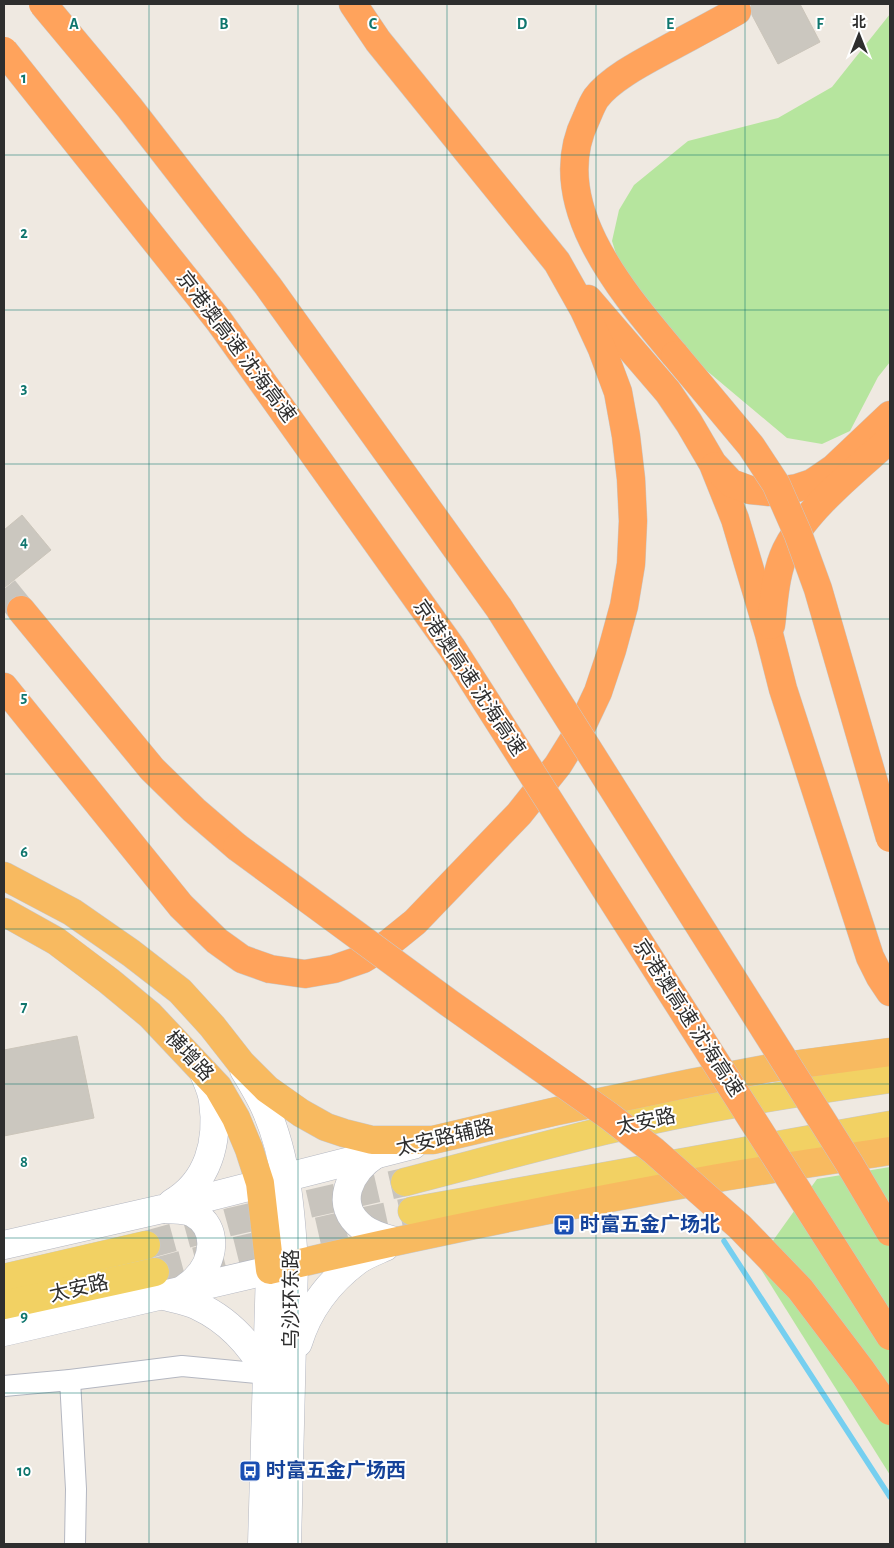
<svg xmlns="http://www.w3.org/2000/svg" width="894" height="1548" font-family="'Alegreya Sans','Noto Sans SC',sans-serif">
<rect width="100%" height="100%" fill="#efe9e1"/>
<g fill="#b6e59e">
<polygon points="890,14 890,362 878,377 850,431 822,444 787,438 688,355 622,273 612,241 619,210 634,185 688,141 778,118 832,87"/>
<polygon points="890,1167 890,1475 757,1263 817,1179"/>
</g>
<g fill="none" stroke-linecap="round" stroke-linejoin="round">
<polyline stroke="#75cff0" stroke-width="5.5" points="724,1241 890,1497"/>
</g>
<g fill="#cbc7bf" stroke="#cbc5ba">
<polygon points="751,4 800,4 820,42 778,64 752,15"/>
<polygon points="22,515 51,550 4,588 4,530"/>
<polygon points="77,1036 94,1118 4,1136 4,1050"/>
</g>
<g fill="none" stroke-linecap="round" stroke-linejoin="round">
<g stroke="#c8c4bd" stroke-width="28" stroke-dasharray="28 14" stroke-linecap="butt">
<polyline points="146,1245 230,1222 405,1182"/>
<path d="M 155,1272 C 240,1249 325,1229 412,1211"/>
</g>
<polyline stroke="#c8c4bd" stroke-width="28" stroke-dasharray="28 14" stroke-linecap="butt" points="4,589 21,610"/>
<g stroke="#b4b7c1" stroke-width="22">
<g id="minor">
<polyline points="70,1380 76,1489 75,1544"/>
<polyline points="4,1386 70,1380 182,1366 267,1374"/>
</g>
</g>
<g stroke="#b4b7c1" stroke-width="29">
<g id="secondary">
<path d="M 244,1070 C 252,1083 260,1096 266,1110 C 287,1158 291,1213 294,1264 L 287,1544"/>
<path d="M 376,1154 C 350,1171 332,1205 363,1228 C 372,1235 384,1238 395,1241"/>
<path d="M 172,1203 C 208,1182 219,1142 213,1101 C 212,1091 207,1081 203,1071"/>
<path d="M 166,1209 C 175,1210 185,1209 193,1213 C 220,1228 214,1261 195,1280 C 191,1284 185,1288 180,1292"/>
<polyline points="4,1245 162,1209 413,1145"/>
<path d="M 164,1296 C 175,1299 188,1301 198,1306 C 228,1320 251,1345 267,1374"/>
<polyline points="4,1332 270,1270 262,1544"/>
<path d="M 298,1343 C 308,1310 329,1282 357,1261 C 365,1255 376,1251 385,1247"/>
</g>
</g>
<g stroke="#c9c9c9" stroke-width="29">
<g id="primary">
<path d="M 405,1182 C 471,1165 537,1147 603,1131 C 698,1108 794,1093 890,1079"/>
<polyline points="412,1211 890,1125"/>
<polyline points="4,1278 146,1245"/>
<polyline points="4,1305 155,1272"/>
</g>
</g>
<g stroke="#c9c9c9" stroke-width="29">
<g id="trunk">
<polyline points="4,876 72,912 131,953 180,991 212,1026 241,1063 267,1089 301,1113 326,1127 344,1133 372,1140 433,1140 557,1111 691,1083 770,1068 890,1052"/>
<path d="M 4,912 L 56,941 L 109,981 L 150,1015 L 218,1087 L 236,1118 L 249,1149 L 260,1183 L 270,1270 C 418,1235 568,1205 718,1178 C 775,1168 833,1160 890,1151"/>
</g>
</g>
<g stroke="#c9c9c9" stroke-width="29">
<g id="motorway">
<polyline points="588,299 668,392 689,423 713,464 735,519 769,634 783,689 870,957 880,977 890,992"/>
<path d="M 675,355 C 624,294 544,204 586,119 C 589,112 592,104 596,98 C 611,78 645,61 667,49 C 691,36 714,24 737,11"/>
<polyline points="715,466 731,483 750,490 769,492 797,488 812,483 834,468 890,415"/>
<polyline points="21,610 152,769 194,810 237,847"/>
<path d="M 771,625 C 774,601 775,573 786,550 C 806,509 856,470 890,439"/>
<polyline points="4,687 181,906 217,941 242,959 270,969 305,974 334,969 363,959 389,943 415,922 519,814 558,765 581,728 598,692 612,650 624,606 631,564 633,521 631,479 626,436 618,392 602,349 584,310 557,262 378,41 353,4"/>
</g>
</g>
<use href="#minor" stroke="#fff" stroke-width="20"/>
<use href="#secondary" stroke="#fff" stroke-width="28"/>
<use href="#primary" stroke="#f2d163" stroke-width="28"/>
<use href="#trunk" stroke="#f8ba60" stroke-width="28"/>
<use href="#motorway" stroke="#ffa35c" stroke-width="28"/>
<g stroke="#c9c9c9" stroke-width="29" stroke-linecap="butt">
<g id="motorway-bridge">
<polyline points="43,4 129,107 268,286 499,608 849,1163 890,1232"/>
<polyline points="4,51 219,321 452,648 890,1336"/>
<polyline points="675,355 751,446 776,484 798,534 818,589 890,838"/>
<polyline points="237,847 449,1003 609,1116 654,1151 740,1227 800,1289 862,1371 890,1411"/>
</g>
</g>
<use href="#motorway-bridge" stroke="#ffa35c" stroke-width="28"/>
</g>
<path fill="none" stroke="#0f766e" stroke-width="1" stroke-opacity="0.55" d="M 149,4 L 149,1544M 298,4 L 298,1544M 447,4 L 447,1544M 596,4 L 596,1544M 745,4 L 745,1544M 4,155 L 890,155M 4,310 L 890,310M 4,464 L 890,464M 4,619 L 890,619M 4,774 L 890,774M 4,929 L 890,929M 4,1084 L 890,1084M 4,1238 L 890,1238M 4,1393 L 890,1393"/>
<defs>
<g id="bus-square" transform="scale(1.125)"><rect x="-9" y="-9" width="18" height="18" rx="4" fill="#1a4fb4" stroke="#fff"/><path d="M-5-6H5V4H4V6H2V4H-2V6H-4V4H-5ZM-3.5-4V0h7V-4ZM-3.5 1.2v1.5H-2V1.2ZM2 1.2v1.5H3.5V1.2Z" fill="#fff"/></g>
</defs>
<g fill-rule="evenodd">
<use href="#bus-square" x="564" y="1225"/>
<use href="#bus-square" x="250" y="1471"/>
</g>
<g text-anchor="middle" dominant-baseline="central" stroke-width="4" stroke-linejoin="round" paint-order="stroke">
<g font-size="20" fill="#2e2e2e" stroke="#fff">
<text transform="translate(236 347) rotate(53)">京港澳高速 沈海高速</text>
<text transform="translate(469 678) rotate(56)">京港澳高速 沈海高速</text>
<text transform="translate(688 1018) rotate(57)">京港澳高速 沈海高速</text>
<text transform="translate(189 1056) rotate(47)">横增路</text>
<text transform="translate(646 1122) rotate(-12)">太安路</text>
<text transform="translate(445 1138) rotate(-13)">太安路辅路</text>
<text transform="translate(79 1289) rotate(-13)">太安路</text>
<text transform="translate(292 1299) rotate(-90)">乌沙环东路</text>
</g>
<g font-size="20" font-weight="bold" fill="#164399" stroke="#fff" text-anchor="start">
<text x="580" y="1225">时富五金广场北</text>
<text x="266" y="1471">时富五金广场西</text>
</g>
</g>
<g font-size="16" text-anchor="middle" font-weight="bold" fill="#0f766e" stroke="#fff" stroke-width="4" stroke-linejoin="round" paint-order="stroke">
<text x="74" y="29">A</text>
<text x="224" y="29">B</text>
<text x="373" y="29">C</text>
<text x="522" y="29">D</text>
<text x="670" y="29">E</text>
<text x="820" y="29">F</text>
<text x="24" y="83">1</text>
<text x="24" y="238">2</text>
<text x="24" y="393">3</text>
<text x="24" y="547">4</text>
<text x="24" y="702">5</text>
<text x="24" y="857">6</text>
<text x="24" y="1012">7</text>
<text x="24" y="1167">8</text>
<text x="24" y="1321">9</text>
<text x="24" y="1476">10</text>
</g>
<rect width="894" height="1548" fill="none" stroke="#2e2e2e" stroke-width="10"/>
<g transform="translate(859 35)" stroke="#ffffff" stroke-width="4" paint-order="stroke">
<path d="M0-4L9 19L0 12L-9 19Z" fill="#2e2e2e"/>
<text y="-8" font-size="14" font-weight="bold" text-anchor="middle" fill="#2e2e2e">北</text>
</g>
</svg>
